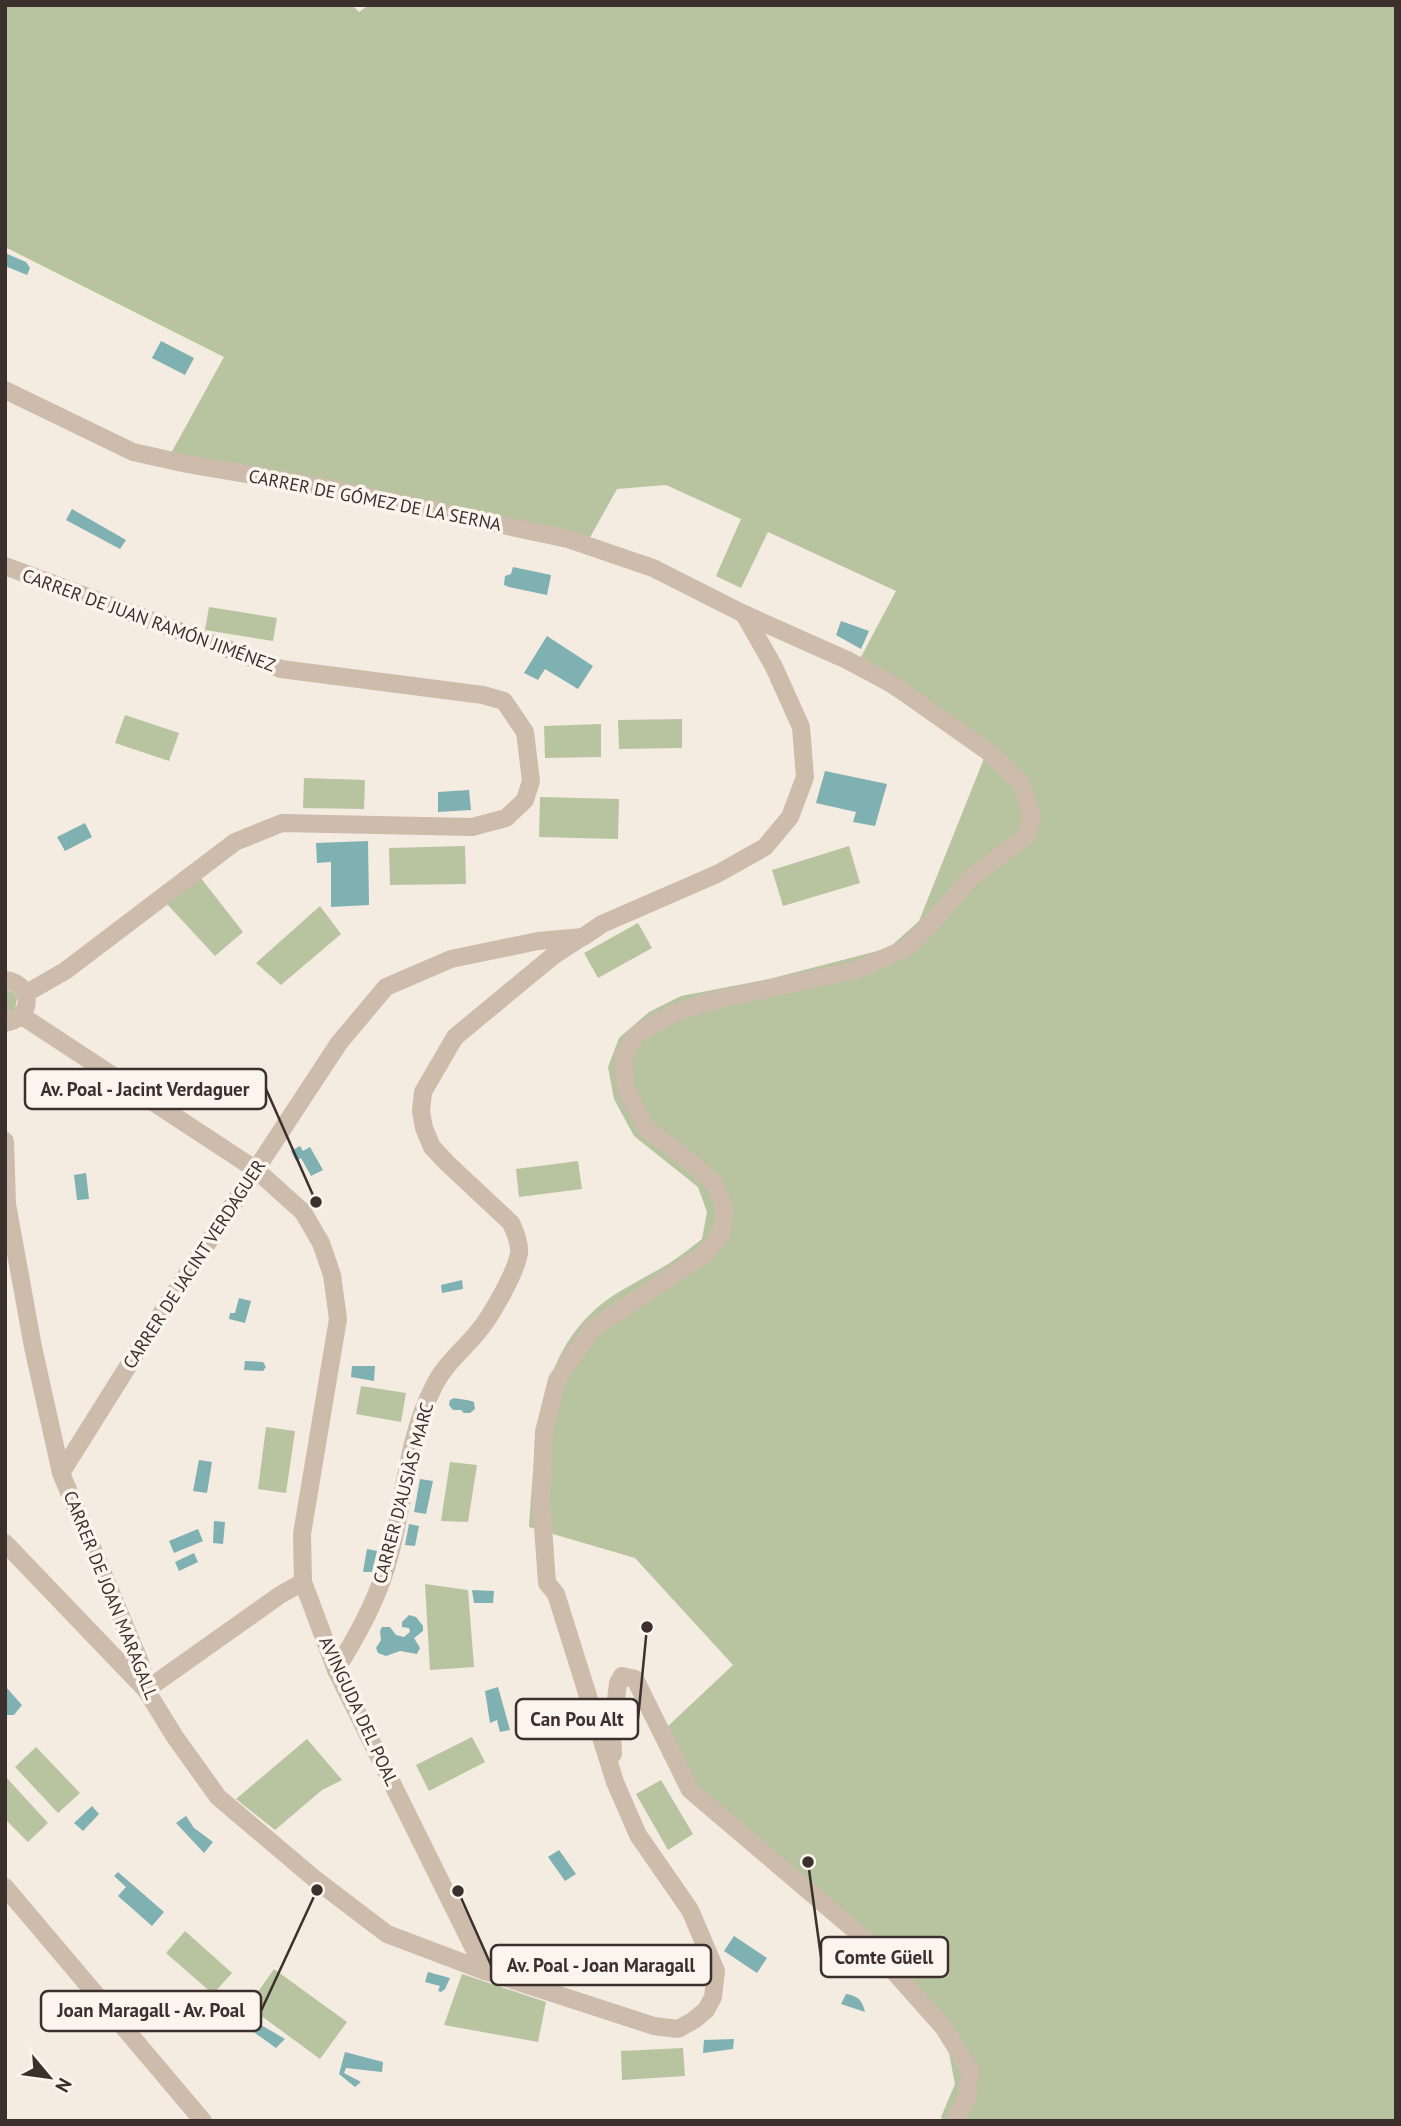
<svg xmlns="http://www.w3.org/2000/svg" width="1401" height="2126" font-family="'PT Sans',sans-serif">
<rect width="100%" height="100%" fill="#f4ebe1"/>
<g fill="#b8c4a0">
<path d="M 5,5 L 352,5 L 359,12 L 369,5 L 1396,5 L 1396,2121 L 943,2121 L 941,2117 L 955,2084 L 949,2053 L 898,1964 L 701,1793 L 667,1727 L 733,1665 L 635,1558 L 529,1527 C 536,1446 534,1357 604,1302 C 627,1285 654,1274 677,1258 C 686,1252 694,1245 702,1239 L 707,1212 L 698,1187 L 634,1136 L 614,1099 L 608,1067 L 619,1038 L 649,1012 L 681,996 L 769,979 L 889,948 L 919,921 L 985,756 L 854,670 L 896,591 L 768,532 L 741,588 L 716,576 L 741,519 L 666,485 L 617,489 L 583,550 L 374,506 L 164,466 L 224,357 L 5,247 Z"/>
<polygon points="209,607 277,618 273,641 205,630"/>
<polygon points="125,715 179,733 169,761 115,743"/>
<polygon points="682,719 682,748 619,749 618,720"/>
<polygon points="601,724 601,757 545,758 544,726"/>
<polygon points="304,778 365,780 364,809 303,808"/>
<polygon points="540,797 619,799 618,839 539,837"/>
<polygon points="465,846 466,884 390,885 389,848"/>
<polygon points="849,846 860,883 783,906 772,870"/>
<polygon points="200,877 243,932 215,956 167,904"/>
<polygon points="320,906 341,934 281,985 256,963"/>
<polygon points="638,923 652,948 598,978 584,953"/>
<polygon points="5,989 14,993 17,998 15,1010 5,1014"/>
<polygon points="578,1161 582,1189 519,1197 516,1169"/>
<polygon points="361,1386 406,1393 401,1422 356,1414"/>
<polygon points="266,1427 295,1431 286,1493 258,1489"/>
<polygon points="450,1462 477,1465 468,1522 441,1521"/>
<polygon points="425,1584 468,1590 474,1667 430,1670"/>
<polygon points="472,1737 485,1762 429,1791 416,1765"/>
<polygon points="307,1739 342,1780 322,1790 275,1830 236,1799"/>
<polygon points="36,1747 80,1793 58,1813 15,1767"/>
<polygon points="5,1776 48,1823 28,1842 5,1819"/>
<polygon points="661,1780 693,1834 668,1850 636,1794"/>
<polygon points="185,1931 232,1973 213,1994 166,1953"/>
<polygon points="274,1969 347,2022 320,2059 248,2006"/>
<polygon points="462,1974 546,2002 538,2042 444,2025"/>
<polygon points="683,2048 685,2076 622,2080 621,2051"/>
</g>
<g fill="#7fb0b2">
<polygon points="5,253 26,262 30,268 27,275 5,266"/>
<polygon points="161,341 194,358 185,375 152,358"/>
<polygon points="72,509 126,540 120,549 66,520"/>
<polygon points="513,567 551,575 547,595 509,587 504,585 505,576 511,574"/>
<polygon points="841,621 869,631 861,649 836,635"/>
<polygon points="547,636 593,666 578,689 545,669 538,680 524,673"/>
<polygon points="825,771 887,784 875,826 853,822 856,812 816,803"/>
<polygon points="469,790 471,810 438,812 438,792"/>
<polygon points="85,823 92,837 65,851 57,837"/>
<polygon points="368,841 369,905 331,907 331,862 317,863 316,843"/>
<polygon points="300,1146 303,1151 310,1147 323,1170 311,1176 301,1158 296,1161 291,1151"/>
<polygon points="86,1173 89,1199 77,1200 74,1175"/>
<polygon points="462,1280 463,1289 442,1293 441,1285"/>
<polygon points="239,1298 251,1301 245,1323 229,1319 230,1313 235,1313"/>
<polygon points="245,1361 263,1362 266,1367 263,1371 244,1370"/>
<polygon points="352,1366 375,1366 374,1381 351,1377"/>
<path d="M 454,1398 C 459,1399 470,1400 474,1402 L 475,1409 L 470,1413 L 464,1413 L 461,1410 L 453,1410 L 449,1405 L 450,1400 Z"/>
<polygon points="199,1460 212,1462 207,1493 193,1491"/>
<polygon points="420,1479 433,1481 426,1514 414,1512"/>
<polygon points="214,1521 225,1522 223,1544 213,1543"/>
<polygon points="409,1524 419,1526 415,1546 405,1545"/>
<polygon points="198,1529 203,1541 174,1553 169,1541"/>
<polygon points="367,1549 377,1551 372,1572 363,1572"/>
<polygon points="194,1553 198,1562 179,1571 175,1562"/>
<polygon points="472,1590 494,1591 493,1603 474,1603"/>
<polygon points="409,1615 416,1617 423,1626 423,1631 414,1638 420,1648 417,1654 400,1651 386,1656 378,1653 376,1648 381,1640 380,1631 382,1627 390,1627 396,1635 404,1637 410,1632 409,1628 402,1627 402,1622"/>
<polygon points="5,1686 22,1705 14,1715 5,1715"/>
<polygon points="498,1687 510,1730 500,1732 497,1720 490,1723 485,1691"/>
<polygon points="92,1806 99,1814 83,1831 74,1823"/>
<polygon points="186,1816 194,1828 213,1842 204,1853 176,1823"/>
<polygon points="559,1850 576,1874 565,1881 548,1857"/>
<polygon points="118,1872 164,1912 152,1926 118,1896 126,1887 114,1876"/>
<polygon points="734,1936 767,1958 757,1973 724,1951"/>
<polygon points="428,1972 450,1978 445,1989 441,1992 438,1991 440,1986 425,1982"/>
<path d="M 846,1994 C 858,1996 862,2000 865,2012 L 841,2004 Z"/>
<polygon points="256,2022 285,2039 276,2048 251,2030"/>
<polygon points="734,2039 733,2049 703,2053 704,2040"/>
<polygon points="345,2052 383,2062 382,2072 346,2068 344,2073 361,2082 355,2087 339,2074"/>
</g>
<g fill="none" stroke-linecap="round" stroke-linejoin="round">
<g stroke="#cdbbac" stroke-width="18">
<polyline points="5,390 133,452 187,464 329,488 568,539 653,568 744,614 847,660 892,684 990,753 1021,783 1032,816 1026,836 972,877 923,932 905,949 856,970 720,999 676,1012 637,1034 624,1056 626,1089 646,1128 692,1163 714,1183 725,1208 721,1235 706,1253 591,1330 557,1380 544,1432 541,1498 547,1583 556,1594 615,1782 638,1835 690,1910 716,1971 713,1997 706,2010 694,2020 678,2029 654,2026 485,1971 387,1934 316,1880 218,1797 175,1737 146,1690 140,1662 61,1473 33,1347 7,1204 5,1141"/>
<polyline points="5,566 281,669 483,695 504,701 525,732 531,781 525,800 506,818 472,827 282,823 235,842 65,971 25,994"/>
<path d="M 5,980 C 34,984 34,1018 5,1023"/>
<polyline points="22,1016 255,1169 303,1212 321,1243 332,1275 338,1319 302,1534 303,1582 336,1670 485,1971"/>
<polyline points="61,1473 157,1320 339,1043 386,987 451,959 538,941 583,937 602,924 717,874 765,847 790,817 805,777 801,727 774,667 744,614"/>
<polyline points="5,1543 146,1690"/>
<path d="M 336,1670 C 355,1639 374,1606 385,1571 C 405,1511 404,1443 434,1386 C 444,1365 462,1351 477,1333 C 490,1318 516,1273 519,1253 C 520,1243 515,1232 511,1223 L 447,1163 L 432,1147 L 424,1128 L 421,1111 L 423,1092 L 455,1037 L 553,956 L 579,939"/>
<polyline points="146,1690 280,1595 303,1582"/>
<polyline points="613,1754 612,1734 618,1683 622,1676 635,1679 690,1790 865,1939 944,2028 970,2070 967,2098 954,2121"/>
<polyline points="5,1887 203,2121"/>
</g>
</g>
<g text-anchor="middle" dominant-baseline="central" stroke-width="7" stroke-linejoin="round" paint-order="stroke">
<g font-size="18" fill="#3b302b" stroke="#fbf5ee">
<text transform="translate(375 500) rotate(11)">CARRER DE GÓMEZ DE LA SERNA</text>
<text transform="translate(149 620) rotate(20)">CARRER DE JUAN RAMÓN JIMÉNEZ</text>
<text transform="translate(194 1264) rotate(-57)">CARRER DE JACINT VERDAGUER</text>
<text transform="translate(403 1493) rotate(-75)">CARRER D'AUSIÀS MARC</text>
<text transform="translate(111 1595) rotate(68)">CARRER DE JOAN MARAGALL</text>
<text transform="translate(359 1711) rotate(65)">AVINGUDA DEL POAL</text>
</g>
</g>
<path fill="none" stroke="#3b302b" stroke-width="2.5" d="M316 1202L266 1089M647 1627L638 1719M808 1862L821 1957M458 1891L491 1965M317 1890L261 2011"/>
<g fill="#3b302b" stroke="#fbf5ee" stroke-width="2.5">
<circle cx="316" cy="1202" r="7"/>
<circle cx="647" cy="1627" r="7"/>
<circle cx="808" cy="1862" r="7"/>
<circle cx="458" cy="1891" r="7"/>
<circle cx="317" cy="1890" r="7"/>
</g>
<g fill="#fbf5ee" stroke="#3b302b" stroke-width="2.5">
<rect x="25" y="1069" width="241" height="40" rx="7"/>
<rect x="516" y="1699" width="122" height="40" rx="7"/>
<rect x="821" y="1937" width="127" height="40" rx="7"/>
<rect x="491" y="1945" width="220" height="40" rx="7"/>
<rect x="41" y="1991" width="220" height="40" rx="7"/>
</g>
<g font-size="19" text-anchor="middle" font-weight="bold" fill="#3b302b">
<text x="145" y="1096">Av. Poal - Jacint Verdaguer</text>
<text x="577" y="1726">Can Pou Alt</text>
<text x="884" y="1964">Comte Güell</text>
<text x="601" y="1972">Av. Poal - Joan Maragall</text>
<text x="151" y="2017">Joan Maragall - Av. Poal</text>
</g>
<rect width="1401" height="2126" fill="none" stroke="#3b302b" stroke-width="14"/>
<g transform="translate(49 2077) rotate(119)" stroke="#fbf5ee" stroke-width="5" paint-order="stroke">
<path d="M0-5L12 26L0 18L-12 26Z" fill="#3b302b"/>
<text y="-10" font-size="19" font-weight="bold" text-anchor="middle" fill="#3b302b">N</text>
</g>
</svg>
